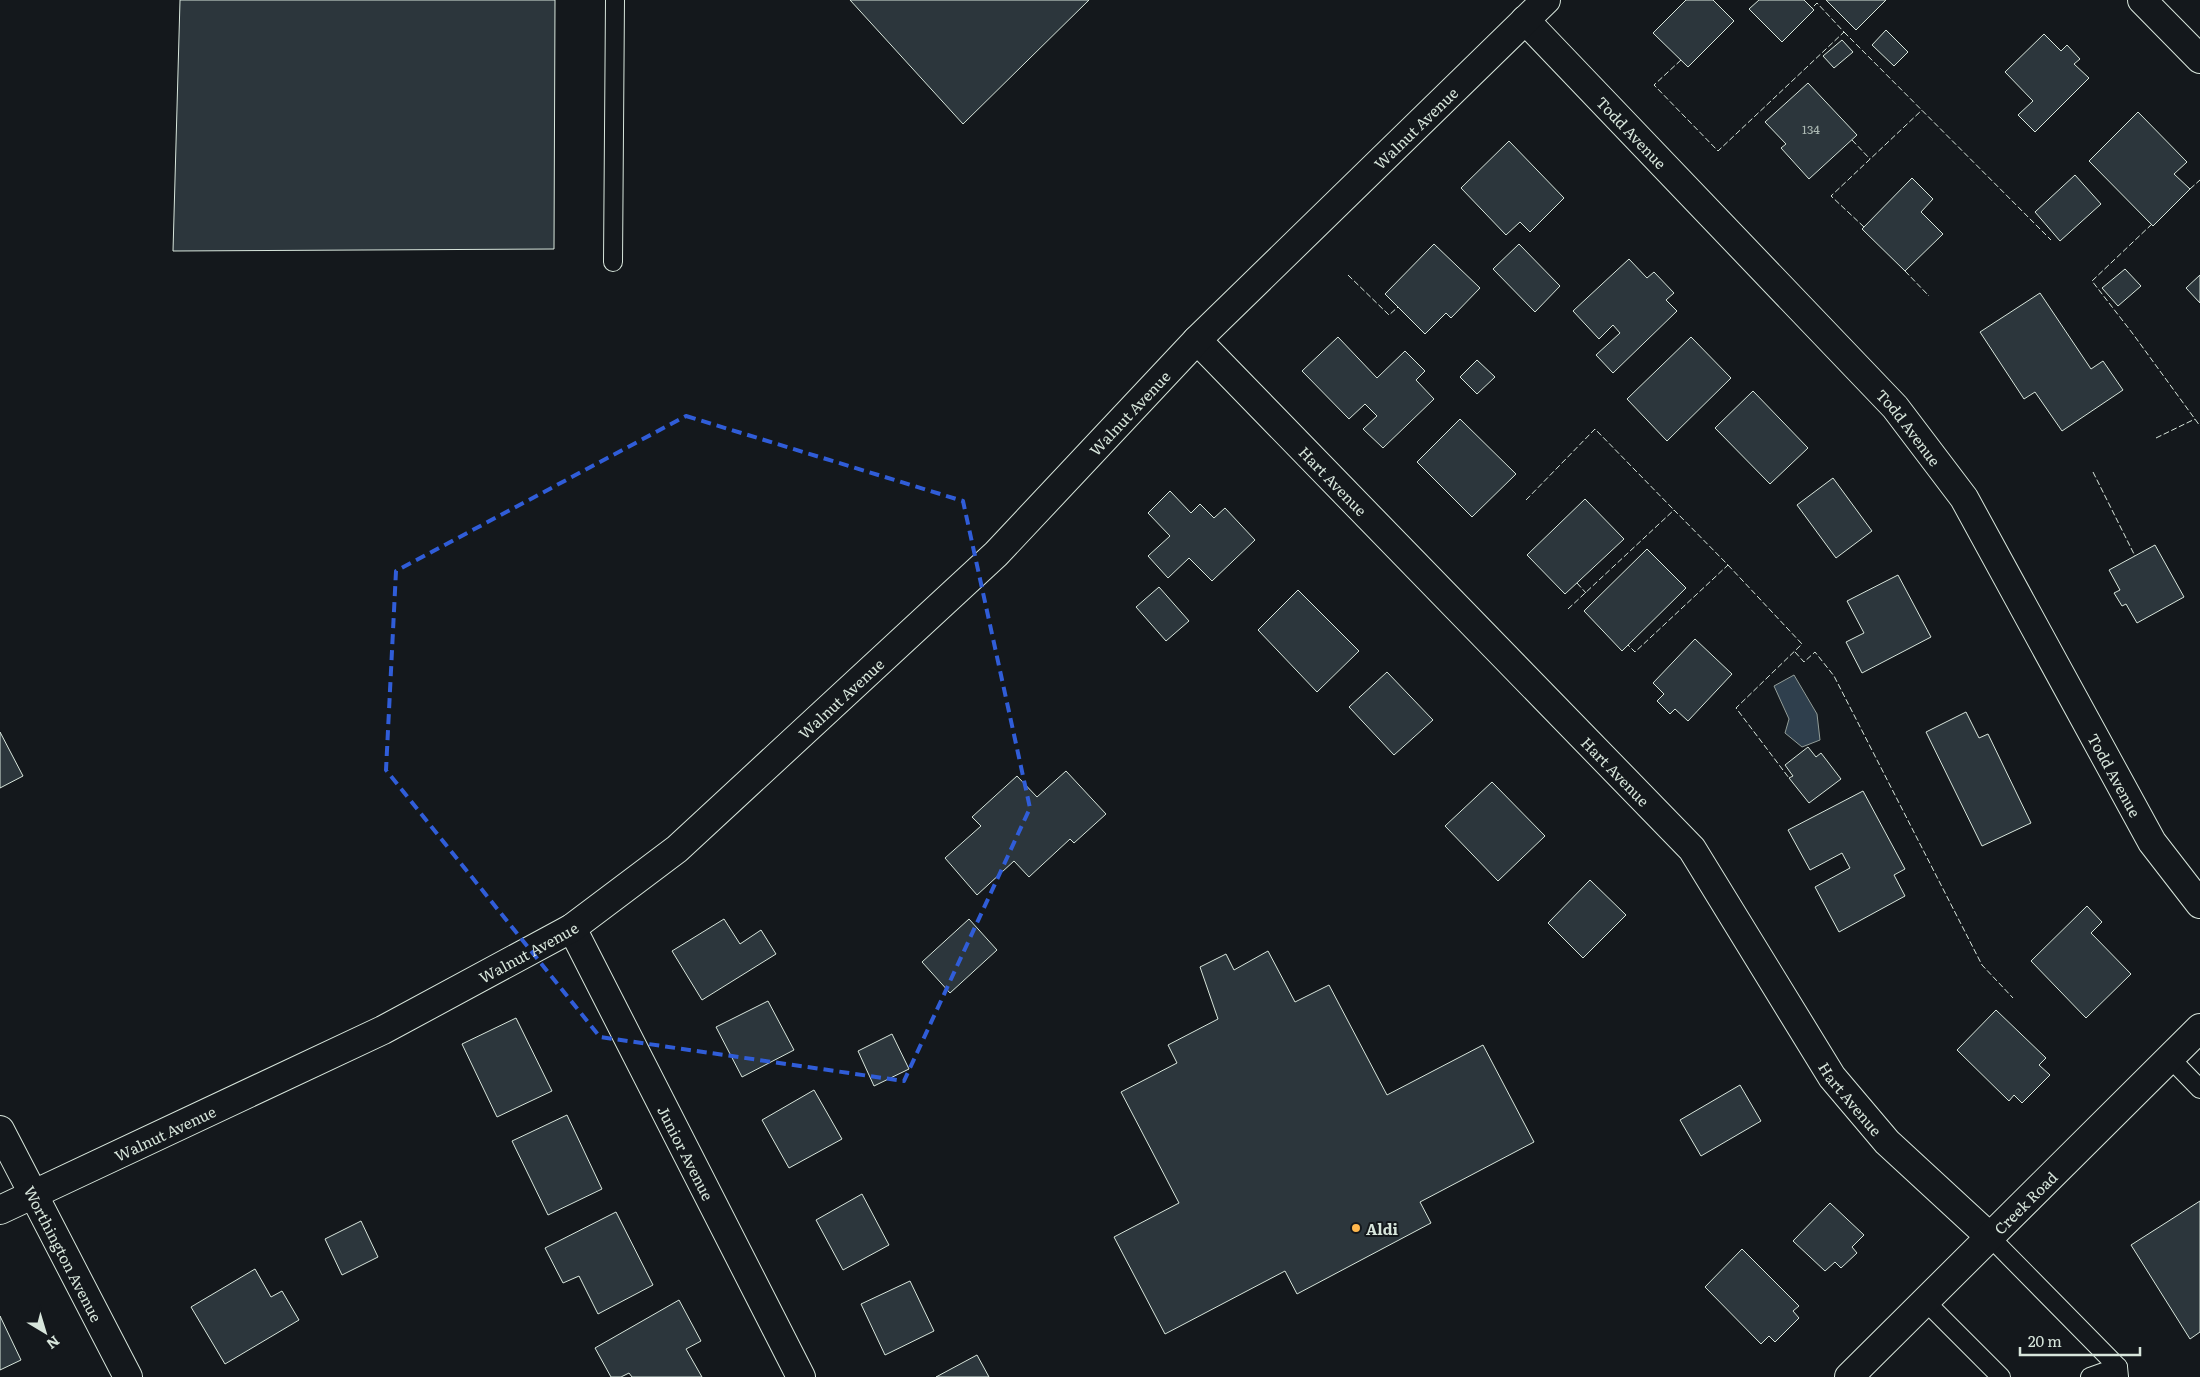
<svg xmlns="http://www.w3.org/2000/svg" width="2200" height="1377" font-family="Literata,serif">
<rect width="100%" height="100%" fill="#14181c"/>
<polygon fill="#2f3f4d" stroke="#939e99" points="1794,675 1817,714 1820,740 1802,747 1785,733 1789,719 1774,686"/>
<g fill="#2c363c" stroke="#d8e6dc">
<polygon points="180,0 555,0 554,249 173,251"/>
<polygon points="850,0 1089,0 963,124"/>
<polygon points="1686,0 1713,0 1734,21 1688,67 1653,33"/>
<polygon points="1759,0 1804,0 1814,10 1782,42 1749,9"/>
<polygon points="1826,0 1886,0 1856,30"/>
<polygon points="1886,30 1908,52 1894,66 1872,45"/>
<polygon points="2044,34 2061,51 2067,45 2080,59 2074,64 2089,78 2035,132 2018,115 2033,101 2005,72"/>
<polygon points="1842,40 1853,52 1834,68 1823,56"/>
<polygon points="1808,83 1857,135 1809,179 1781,148 1786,144 1765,122"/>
<polygon points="2138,112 2187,162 2174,174 2190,189 2153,226 2089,161"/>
<polygon points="1509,141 1564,198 1530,232 1520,222 1506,235 1461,188"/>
<polygon points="2075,175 2101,204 2060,241 2035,212"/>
<polygon points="1912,178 1933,199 1921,212 1943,234 1905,271 1862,229"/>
<polygon points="1434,244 1480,288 1451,318 1446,313 1425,334 1385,294"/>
<polygon points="1519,244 1560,286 1535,312 1493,269"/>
<polygon points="1629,259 1647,278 1654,272 1674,293 1666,300 1677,311 1613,373 1596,355 1620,333 1613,325 1599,339 1573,311"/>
<polygon points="2125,269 2141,286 2118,306 2102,288"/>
<polygon points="2200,275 2200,303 2186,288"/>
<polygon points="2040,293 2091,369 2103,361 2123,390 2062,431 2035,392 2024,399 1980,332"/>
<polygon points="1338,337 1377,378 1405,351 1425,371 1416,380 1434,399 1383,448 1363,429 1377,416 1365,404 1349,419 1302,371"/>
<polygon points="1691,337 1731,378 1667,441 1627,399"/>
<polygon points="1477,360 1495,377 1477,394 1460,377"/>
<polygon points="1753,391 1808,448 1770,484 1715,428"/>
<polygon points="1460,419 1516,474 1472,517 1417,462"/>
<polygon points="1833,478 1872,531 1836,558 1797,505"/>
<polygon points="1170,491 1191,513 1200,504 1214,518 1225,508 1255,540 1212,581 1189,558 1168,578 1148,556 1170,536 1148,513"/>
<polygon points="1585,499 1624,539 1565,594 1527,555"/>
<polygon points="2155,545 2184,597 2137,623 2126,604 2122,606 2114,593 2120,590 2109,570"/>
<polygon points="1647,549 1686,588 1622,651 1584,611"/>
<polygon points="1898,575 1931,637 1862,673 1846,642 1864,633 1847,601"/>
<polygon points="1159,587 1189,621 1166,641 1136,607"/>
<polygon points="1298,590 1359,651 1317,692 1258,630"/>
<polygon points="1695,639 1732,674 1688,721 1675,709 1670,714 1657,701 1664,694 1653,683"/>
<polygon points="1387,672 1433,720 1394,755 1349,707"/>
<polygon points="1966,712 1979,738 1988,734 2031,823 1982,846 1926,732"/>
<polygon points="0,732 23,776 0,788"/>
<polygon points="1808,747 1816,757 1821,753 1841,779 1809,803 1789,778 1793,776 1785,765"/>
<polygon points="1066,771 1106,814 1074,843 1070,839 1029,877 1014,861 977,895 945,858 981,826 972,817 1017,776 1037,797"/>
<polygon points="1492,782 1545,836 1498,881 1445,826"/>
<polygon points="1863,791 1905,869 1894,875 1905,896 1839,932 1815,887 1850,868 1842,853 1810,870 1788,830"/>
<polygon points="1590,880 1626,915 1583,958 1548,923"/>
<polygon points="2087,906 2102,922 2091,933 2131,974 2086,1018 2031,961"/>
<polygon points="724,919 740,944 761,930 776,954 702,1000 672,951"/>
<polygon points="969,919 997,950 950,993 922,962"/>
<polygon points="1268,951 1295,1002 1329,985 1387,1095 1483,1045 1534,1142 1420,1202 1431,1223 1297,1294 1285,1271 1165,1334 1114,1237 1179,1203 1121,1092 1177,1063 1168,1045 1218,1019 1200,967 1226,954 1234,970"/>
<polygon points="768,1001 794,1050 742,1077 716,1027"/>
<polygon points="1996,1010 2046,1058 2039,1065 2050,1075 2022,1103 2014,1095 2009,1101 1957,1050"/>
<polygon points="516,1018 552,1091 497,1117 462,1044"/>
<polygon points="892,1034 909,1069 874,1086 858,1051"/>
<polygon points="1740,1085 1761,1121 1701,1156 1680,1120"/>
<polygon points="814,1090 842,1139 789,1168 762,1120"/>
<polygon points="567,1115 602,1189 548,1215 512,1141"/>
<polygon points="862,1194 889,1245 843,1270 816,1220"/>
<polygon points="2200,1201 2200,1332 2190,1339 2131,1245"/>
<polygon points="1830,1203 1864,1235 1852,1247 1857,1253 1841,1268 1835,1262 1825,1271 1793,1241"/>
<polygon points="616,1212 653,1285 598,1314 579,1276 563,1283 545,1248"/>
<polygon points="361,1221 378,1257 342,1275 325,1239"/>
<polygon points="1742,1249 1799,1306 1793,1311 1799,1318 1775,1342 1769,1336 1761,1344 1705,1287"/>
<polygon points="255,1269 271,1297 282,1291 299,1320 225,1364 191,1307"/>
<polygon points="910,1281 934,1331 885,1355 861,1304"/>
<polygon points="679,1300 701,1341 686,1349 702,1377 632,1377 629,1373 621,1377 611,1377 595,1348"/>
<polygon points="0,1316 21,1360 0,1370"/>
<polygon points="977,1355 989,1377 936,1377"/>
</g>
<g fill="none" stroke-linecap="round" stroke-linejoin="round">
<g stroke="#d8e6dc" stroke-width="20">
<g id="lane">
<polyline points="613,262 615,0"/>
<polyline points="2170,1058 2200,1089"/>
<polyline points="1990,1237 2118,1367 2119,1377"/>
<polyline points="1925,1301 2001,1377"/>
<polyline points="2090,1377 2118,1367"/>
</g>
</g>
<g stroke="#d8e6dc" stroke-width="30">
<g id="street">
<polyline points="2142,0 2200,59"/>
<path id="s1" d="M 1525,20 L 1895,407 L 1964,498 L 2152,842 L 2200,904"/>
<path id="s2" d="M 1197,340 L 1692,849 L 1832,1077 L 1887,1142 L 1990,1237"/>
<path id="s3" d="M 572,928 L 801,1377"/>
<path id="s4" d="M 0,1130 L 128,1377"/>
<path id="s5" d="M 0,1210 L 383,1030 L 572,928 L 677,849 L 996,554 L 1197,340 L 1546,0"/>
</g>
</g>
<g stroke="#d8e6dc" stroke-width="30">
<g id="secondary">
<path id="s6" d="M 1849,1377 L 2200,1028"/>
</g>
</g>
<use href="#lane" stroke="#14181c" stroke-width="18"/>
<use href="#street" stroke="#14181c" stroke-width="28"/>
<use href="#secondary" stroke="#14181c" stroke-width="28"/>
<g stroke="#d8e6dc" stroke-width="1" stroke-dasharray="6 2.5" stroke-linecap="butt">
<polyline points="1844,32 2051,240"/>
<polyline points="1681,60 1654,85 1718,151 1844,32 1817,3 1812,8"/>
<polyline points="1852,140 1870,159"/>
<polyline points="2190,189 2200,180"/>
<polyline points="2152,224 2092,281 2133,334 2200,426"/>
<polyline points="1864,227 1831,196 1922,110"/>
<polyline points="1905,271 1929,296"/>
<polyline points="1348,275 1389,315 1398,307"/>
<polyline points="2156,438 2195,419"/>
<polyline points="2093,472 2135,556"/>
<polyline points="1526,500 1595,429 1674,510"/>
<polyline points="1728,565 1802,644 1736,708 1789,778"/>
<polyline points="1577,583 1586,593"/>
<polyline points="1568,609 1674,510 1728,565 1635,652 1628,645"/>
<polyline points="1795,652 1804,662 1815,652 1834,676 1982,965 2013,998"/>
</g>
</g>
<path fill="none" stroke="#305dd8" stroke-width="4" stroke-dasharray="10 6" stroke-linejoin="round" d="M 686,416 L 963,501 L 1030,808 L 904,1081 L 600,1037 L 386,770 L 396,571 Z"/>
<circle fill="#ffb74d" stroke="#14181c" stroke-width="2" cx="1356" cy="1228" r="5"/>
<g text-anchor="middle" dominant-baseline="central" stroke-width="4" stroke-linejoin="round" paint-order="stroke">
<g font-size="12" fill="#adbab4">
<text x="1811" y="129">134</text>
</g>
<g font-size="15" fill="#d8e6dc" stroke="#14181c">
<text stroke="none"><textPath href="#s5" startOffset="1802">Walnut Avenue</textPath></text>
<text stroke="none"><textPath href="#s1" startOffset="155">Todd Avenue</textPath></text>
<text stroke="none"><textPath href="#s5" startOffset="1398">Walnut Avenue</textPath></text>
<text stroke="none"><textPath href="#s1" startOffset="560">Todd Avenue</textPath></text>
<text stroke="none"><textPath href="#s2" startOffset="196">Hart Avenue</textPath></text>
<text stroke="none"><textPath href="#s5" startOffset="992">Walnut Avenue</textPath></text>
<text stroke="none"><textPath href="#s2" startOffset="601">Hart Avenue</textPath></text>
<text stroke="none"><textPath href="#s1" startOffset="965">Todd Avenue</textPath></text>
<text stroke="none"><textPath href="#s5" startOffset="588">Walnut Avenue</textPath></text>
<text stroke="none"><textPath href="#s2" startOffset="1006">Hart Avenue</textPath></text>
<text stroke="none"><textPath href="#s5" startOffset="182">Walnut Avenue</textPath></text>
<text stroke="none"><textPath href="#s3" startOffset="252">Junior Avenue</textPath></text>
<text stroke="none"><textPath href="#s6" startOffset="248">Creek Road</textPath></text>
<text stroke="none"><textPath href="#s4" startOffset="139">Worthington Avenue</textPath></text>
</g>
<g font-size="15" font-weight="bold" fill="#d8e6dc" stroke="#14181c" text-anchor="start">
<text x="1366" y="1228">Aldi</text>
</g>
</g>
<g transform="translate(45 1332) rotate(142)" stroke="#14181c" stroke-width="4" paint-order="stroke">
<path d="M0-4L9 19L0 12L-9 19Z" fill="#d8e6dc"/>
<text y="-8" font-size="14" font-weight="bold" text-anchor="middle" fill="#d8e6dc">N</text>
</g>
<path d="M2020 1347v8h120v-8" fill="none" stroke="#d8e6dc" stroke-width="2.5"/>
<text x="2028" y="1347" font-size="15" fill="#d8e6dc" stroke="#14181c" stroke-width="4" paint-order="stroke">20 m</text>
</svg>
